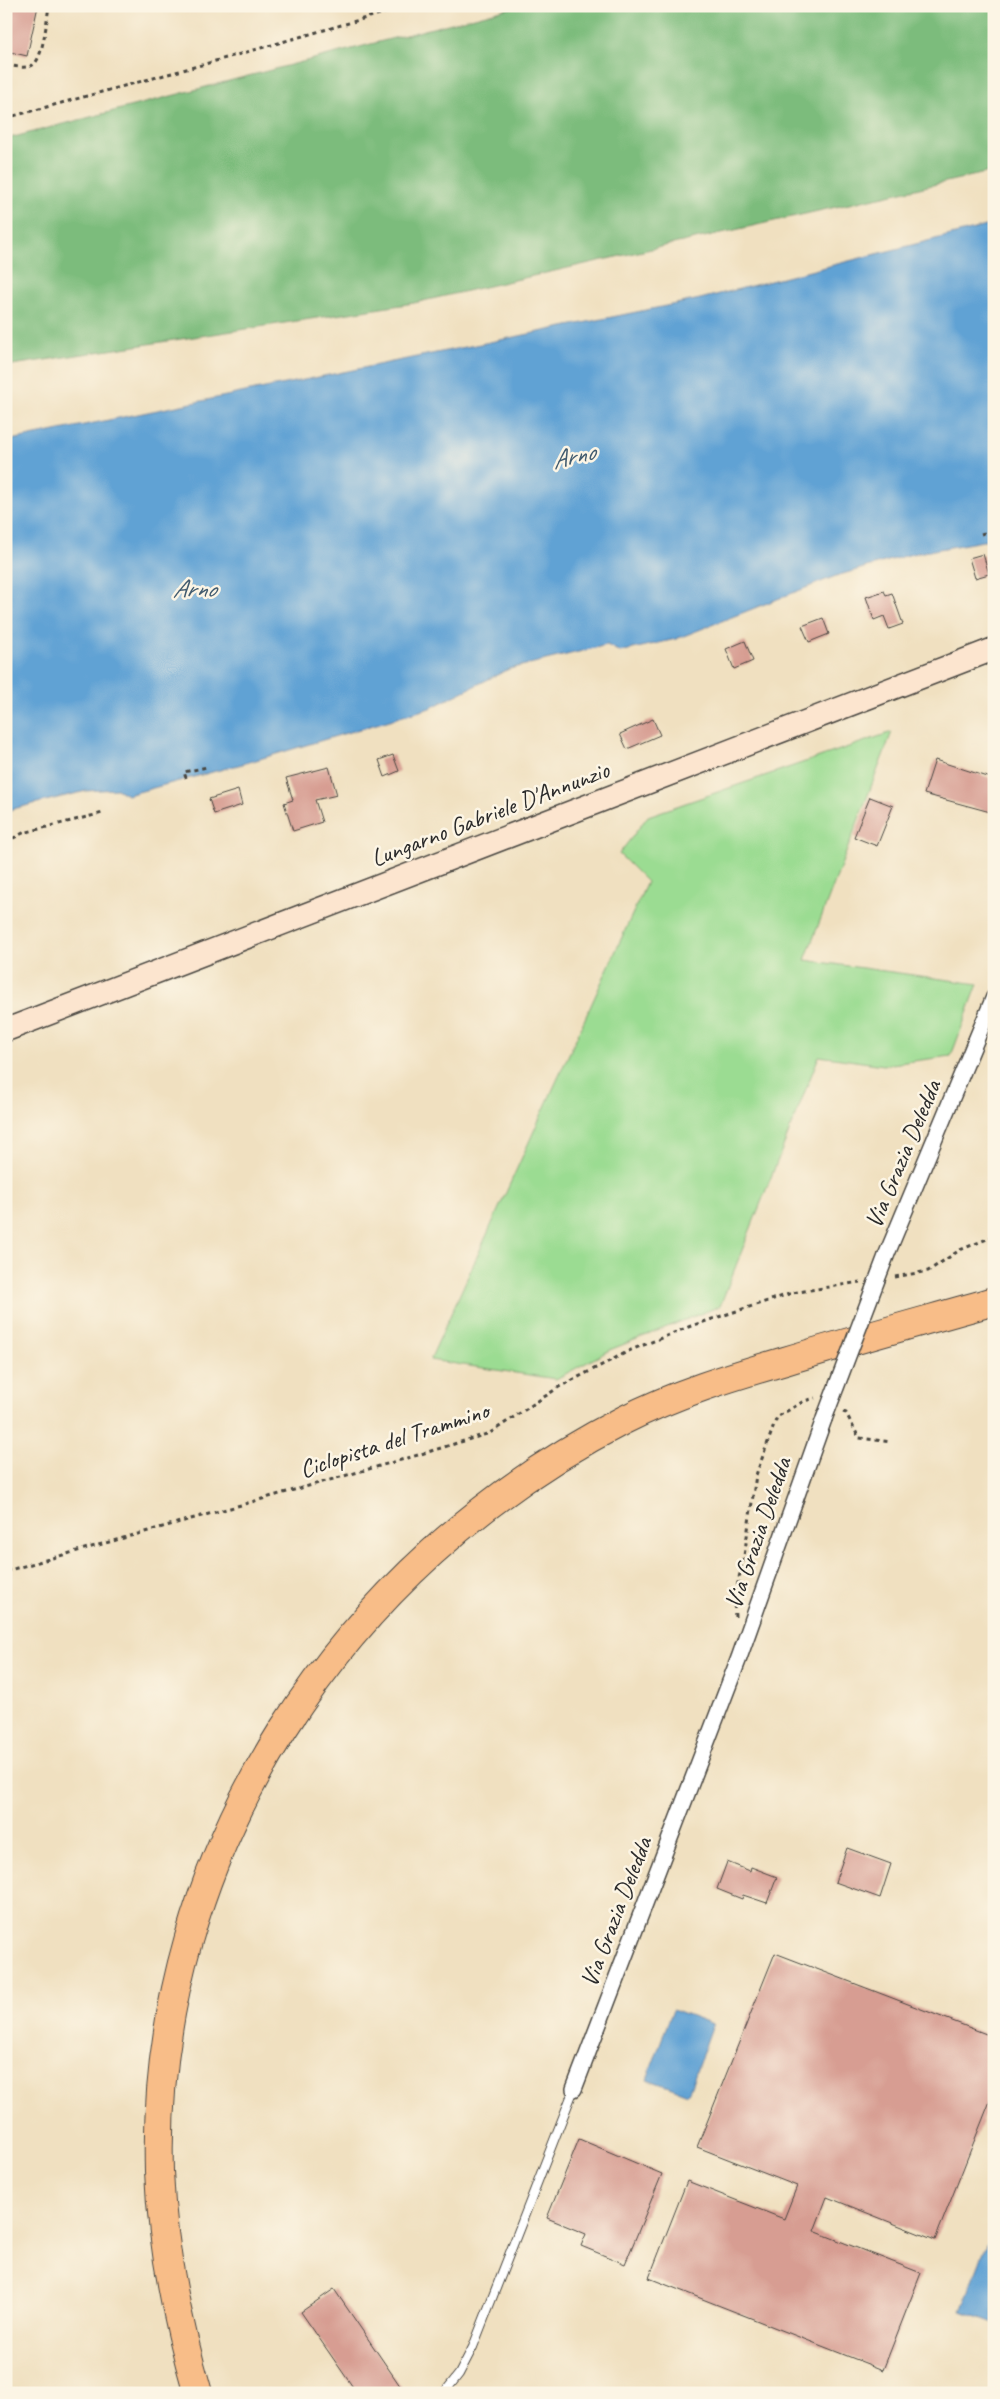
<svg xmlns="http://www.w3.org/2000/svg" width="1000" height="2399" font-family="Caveat,sans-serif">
<rect width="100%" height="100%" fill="#fcf5e5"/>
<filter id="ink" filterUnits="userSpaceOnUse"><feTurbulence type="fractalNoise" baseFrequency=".02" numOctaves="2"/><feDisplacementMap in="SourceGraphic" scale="10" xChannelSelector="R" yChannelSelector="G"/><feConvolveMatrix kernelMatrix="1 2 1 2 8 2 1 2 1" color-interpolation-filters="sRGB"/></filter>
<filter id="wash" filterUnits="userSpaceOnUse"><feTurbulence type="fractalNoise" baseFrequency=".0096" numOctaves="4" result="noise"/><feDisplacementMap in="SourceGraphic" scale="20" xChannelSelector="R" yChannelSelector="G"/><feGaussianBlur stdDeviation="1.12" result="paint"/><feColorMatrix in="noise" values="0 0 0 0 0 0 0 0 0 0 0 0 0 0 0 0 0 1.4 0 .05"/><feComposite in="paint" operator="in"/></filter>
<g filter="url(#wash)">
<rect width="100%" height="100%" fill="#f0e0c0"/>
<polygon fill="#9bdc92" stroke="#63845e" points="892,732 805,960 978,984 951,1056 884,1065 819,1056 720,1306 612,1349 556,1379 430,1360 647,882 619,854 648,816"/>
<polygon fill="#7cbc7c" stroke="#547454" points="517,6 994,6 994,171 414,303 6,366 6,139"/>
<g fill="#61a2d4" stroke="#466680">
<polygon points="994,224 994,539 912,554 836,576 676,639 620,652 607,645 509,669 430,708 246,763 127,795 117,789 86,791 13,809 6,812 6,441 700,299"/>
<polygon points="673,2009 713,2024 688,2094 647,2079"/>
<polygon points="989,2239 994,2241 994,2323 961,2311"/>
</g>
<g id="blocks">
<g fill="#d79d92">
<polygon points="6,6 38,6 27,56 6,51"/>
<polygon points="983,554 989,574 975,578 969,558"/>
<polygon points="884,591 886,595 892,593 903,624 889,629 884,616 874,620 866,597"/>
<polygon points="823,618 829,634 809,642 802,626"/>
<polygon points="745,641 753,661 734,669 726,649"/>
<polygon points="653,719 660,735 627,749 620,734"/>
<polygon points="393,755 399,771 385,777 379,760"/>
<polygon points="935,760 994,779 994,813 924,794"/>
<polygon points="329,767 337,795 315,800 322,822 293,831 284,803 293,800 286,778"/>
<polygon points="238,790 242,805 214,814 209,799"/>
<polygon points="870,797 893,806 877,846 854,837"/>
<polygon points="847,1848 891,1864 880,1898 835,1882"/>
<polygon points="727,1862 750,1871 751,1867 777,1877 767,1903 743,1895 742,1899 717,1889"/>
<polygon points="775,1953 994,2037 994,2091 935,2240 827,2197 814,2231 921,2273 883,2370 649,2278 687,2181 784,2219 797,2186 697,2147"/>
<polygon points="579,2139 662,2174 625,2264 581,2246 586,2234 547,2218"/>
<polygon points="334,2289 405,2393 357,2393 301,2312"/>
</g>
</g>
</g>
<g filter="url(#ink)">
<use href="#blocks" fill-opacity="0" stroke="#494641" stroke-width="1"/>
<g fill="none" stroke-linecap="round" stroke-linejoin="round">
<g stroke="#494641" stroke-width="10">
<polyline id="service" points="444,2393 459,2374 473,2347 574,2089"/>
</g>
<g stroke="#494641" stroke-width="18">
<g id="minor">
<polyline points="886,1256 994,997"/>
<polyline points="574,2089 739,1658 824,1419"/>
</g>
</g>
<g stroke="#494641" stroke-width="25">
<polyline id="secondary" points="6,1030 994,649"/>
</g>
<g stroke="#494641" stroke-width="30">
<path id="motorway" d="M 198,2393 C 177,2321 162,2247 159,2171 C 150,1852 344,1562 624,1420 C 675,1394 730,1377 785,1361 C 854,1340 924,1321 994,1301"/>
</g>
<g stroke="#494641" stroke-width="3" stroke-dasharray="4 4" stroke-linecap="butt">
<path d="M 6,65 C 14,66 27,70 34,64 C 43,57 47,19 49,6"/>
<polyline points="6,118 205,64 408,6"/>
<polyline points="981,534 994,530"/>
<polyline points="186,778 184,772 207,767"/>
<polyline points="6,842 23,833 103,813"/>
<polyline points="895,1277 928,1271 960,1250 994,1236"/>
<polyline points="843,1412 846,1413 859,1438 891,1442"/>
<polyline points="6,1571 408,1458 490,1433 559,1387 631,1350 691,1326 792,1293 860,1282"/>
<polyline points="735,1617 734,1601 745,1550 756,1475 777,1417 804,1401 815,1398"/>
</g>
<use href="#service" stroke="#fff" stroke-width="8"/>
<use href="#minor" stroke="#fff" stroke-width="15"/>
<use href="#secondary" stroke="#fce5cf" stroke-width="22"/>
<use href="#motorway" stroke="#f8bd88" stroke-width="28"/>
<g stroke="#494641" stroke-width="18" stroke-linecap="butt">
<polyline id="minor-bridge" points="824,1419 886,1256"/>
</g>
<use href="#minor-bridge" stroke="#fff" stroke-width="15"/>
</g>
</g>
<g text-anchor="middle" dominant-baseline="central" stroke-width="5" stroke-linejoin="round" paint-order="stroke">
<g font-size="25" fill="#2b2b2b" stroke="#fcf5e5">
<text transform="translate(490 814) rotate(-21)">Lungarno Gabriele D'Annunzio</text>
<text transform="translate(903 1154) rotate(-67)">Via Grazia Deledda</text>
<text transform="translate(394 1440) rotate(-18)">Ciclopista del Trammino</text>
<text transform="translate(758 1533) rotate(-71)">Via Grazia Deledda</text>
<text transform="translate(616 1912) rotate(-69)">Via Grazia Deledda</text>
</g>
<g font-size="26" font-style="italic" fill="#415b6f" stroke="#fcf5e5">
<text transform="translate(573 456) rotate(-13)">Arno</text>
<text x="194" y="588">Arno</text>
</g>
</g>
<rect width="1000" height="2399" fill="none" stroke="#fcf5e5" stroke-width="25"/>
</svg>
